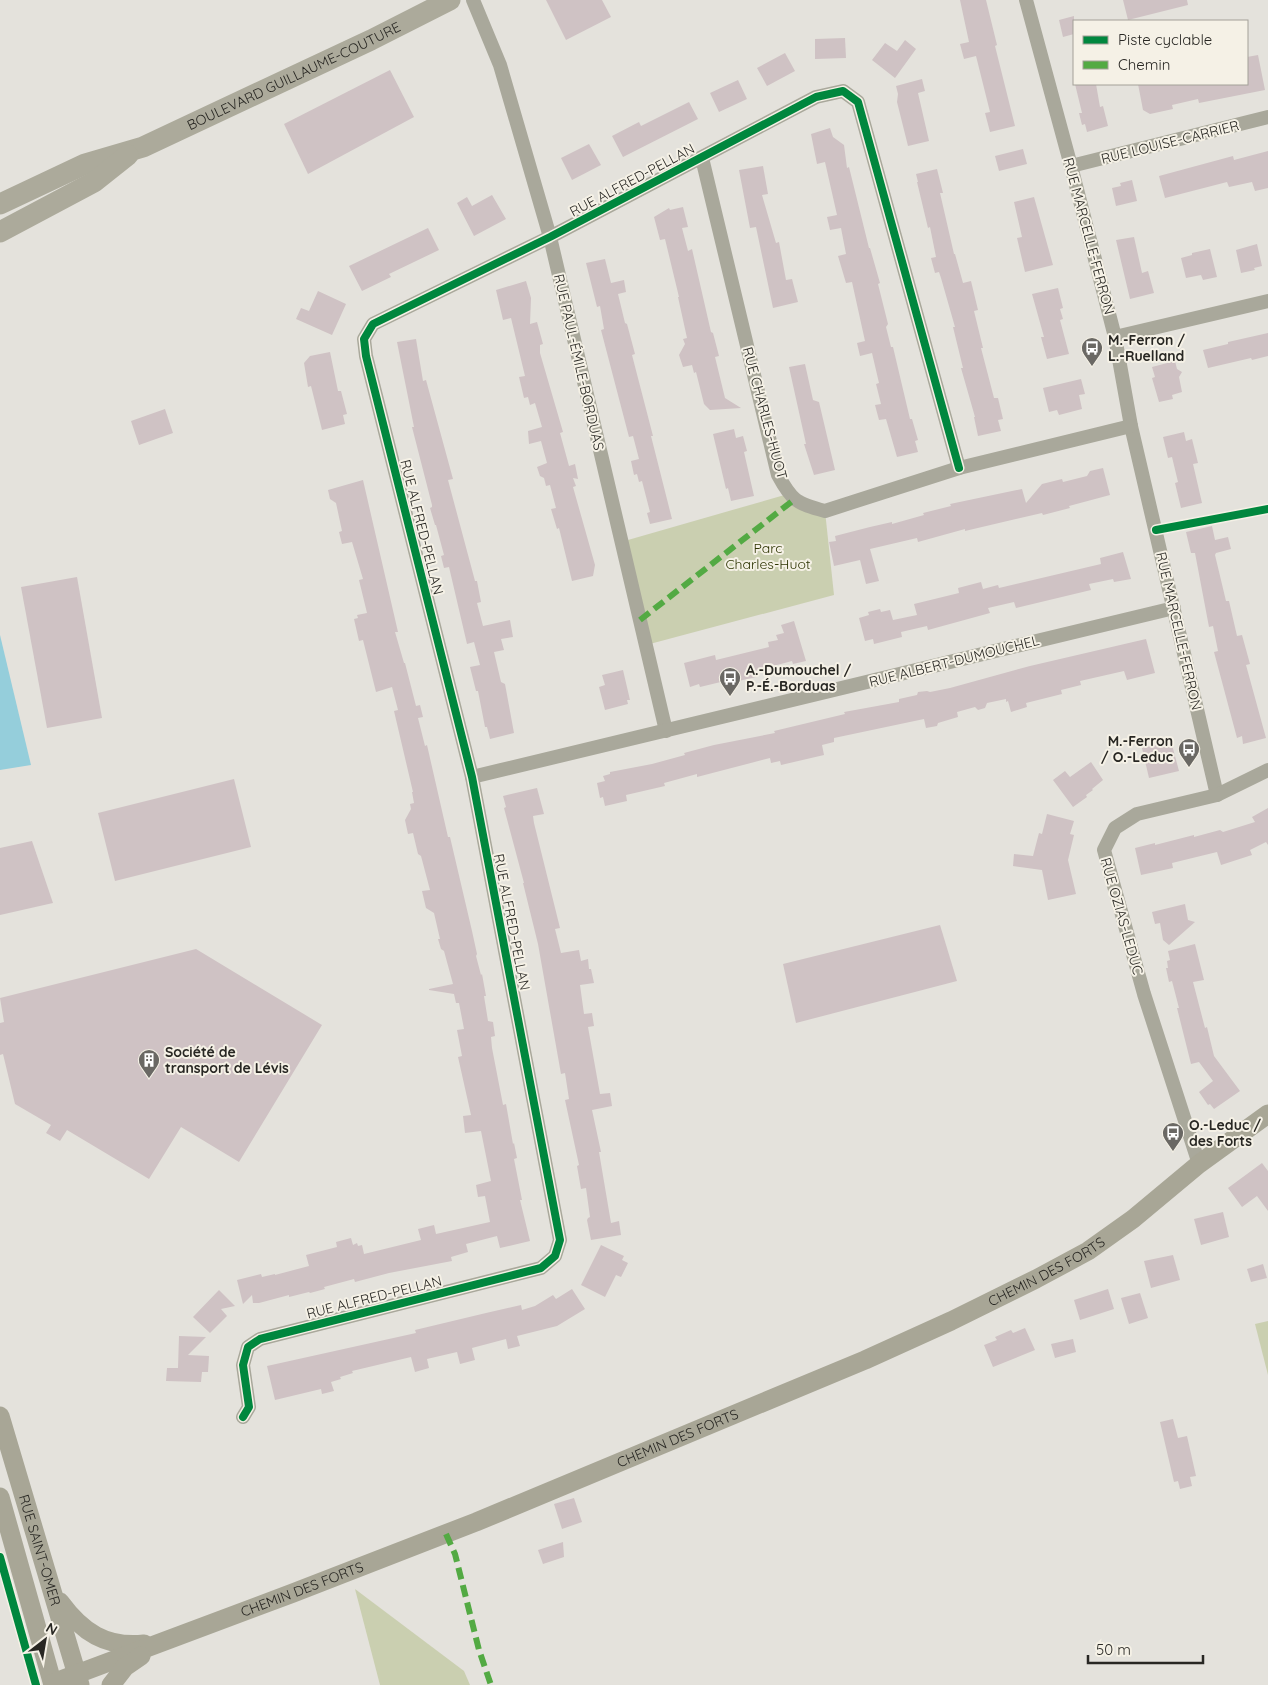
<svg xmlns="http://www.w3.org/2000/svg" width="1268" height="1685" font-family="Quicksand,sans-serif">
<rect width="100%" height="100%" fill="#e4e2dc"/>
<g fill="#cacfb0">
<polygon points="788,494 825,511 834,595 646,645 621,542"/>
<polygon points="1268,1321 1268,1375 1255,1324"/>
<polygon points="355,1589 464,1671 470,1685 380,1685"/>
</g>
<polygon fill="#95cedb" points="0,635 31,765 0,770"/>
<g fill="#cfc2c4">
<polygon points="546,0 602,0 611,17 566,40"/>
<polygon points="960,0 986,0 997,45 995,46 1015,126 990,132 985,113 990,112 976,56 964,59 960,44 969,42"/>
<polygon points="1123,0 1187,0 1188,5 1128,20"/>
<polygon points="1074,16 1074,34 1063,37 1059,20"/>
<polygon points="845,38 846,58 815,59 815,39"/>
<polygon points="905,40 916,49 895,78 872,60 885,43 897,51"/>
<polygon points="785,53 795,71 767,86 757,68"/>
<polygon points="1258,55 1265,90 1199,103 1198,99 1172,105 1173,109 1150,114 1143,110 1138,84 1247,84 1247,57"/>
<polygon points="390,70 414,117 308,174 284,124"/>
<polygon points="922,79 925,91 918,93 929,141 908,146 897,102 898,94 896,86"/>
<polygon points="738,80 747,99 719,112 710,93"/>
<polygon points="1075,84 1096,84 1100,107 1103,106 1108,126 1087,132 1085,124 1082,125 1079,113 1082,113"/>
<polygon points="689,102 698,119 623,157 612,136 639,122 641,126"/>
<polygon points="830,128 833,137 844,145 847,168 849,167 869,248 870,248 880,283 878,284 888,324 886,327 891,347 893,347 910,419 912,419 918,440 915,441 918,452 897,457 886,419 879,420 875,405 881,404 876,384 879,383 872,353 860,356 857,343 865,341 852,282 846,283 838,256 846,254 841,228 830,230 827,217 837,215 825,162 817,164 811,134"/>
<polygon points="589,144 601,165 572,180 561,158"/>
<polygon points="1023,149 1027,164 999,171 995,156"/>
<polygon points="1268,151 1268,188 1255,191 1252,182 1229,187 1227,182 1165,198 1159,176 1233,156 1234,160"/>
<polygon points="763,166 768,194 762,195 776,243 779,242 786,280 792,279 798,302 773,308 756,227 750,228 739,170"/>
<polygon points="937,169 943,193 940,193 954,254 955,254 963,283 971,281 978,310 974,311 983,348 981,348 994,398 998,398 1003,419 998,420 1001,431 978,436 974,417 975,417 961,368 963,368 953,327 955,327 941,278 939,272 935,273 931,258 936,257 930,227 928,228 917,182 918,182 916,174"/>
<polygon points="1132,180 1137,201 1116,206 1112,188 1121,186 1120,183"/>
<polygon points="492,195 506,219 474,236 457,203 467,197 472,206"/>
<polygon points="1034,197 1053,265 1025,272 1017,238 1022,237 1014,202"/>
<polygon points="683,207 688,227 682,228 688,251 692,249 711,332 713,333 719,356 715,357 725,398 741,408 710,410 704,404 696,372 694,373 692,365 683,367 679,355 685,344 683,339 687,338 678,297 679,297 665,239 660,240 654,217 669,208 670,210"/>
<polygon points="428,228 439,250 389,274 391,277 362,291 349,266"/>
<polygon points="1134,237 1142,273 1148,271 1154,293 1130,299 1116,240"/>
<polygon points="1257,244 1262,266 1254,268 1255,270 1241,273 1236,250"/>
<polygon points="1210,249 1217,277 1203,280 1201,275 1186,278 1181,258 1192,255 1192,253"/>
<polygon points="605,259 611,283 624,280 626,292 618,294 625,323 627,324 635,354 632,355 653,436 651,436 672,519 650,524 647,513 650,512 642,481 639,482 637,474 634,475 631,461 639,459 633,436 629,437 601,330 604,329 600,306 597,307 586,263"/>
<polygon points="526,281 531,298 530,324 537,322 543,344 540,345 540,353 563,432 560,433 569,466 575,464 578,479 573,478 576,486 573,487 595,565 593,576 572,581 559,528 557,529 551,509 556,508 550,485 546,486 544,478 540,476 537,467 547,463 541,441 529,444 528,431 542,427 535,403 530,405 528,397 524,398 519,377 525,376 511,318 503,320 496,290"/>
<polygon points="1058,288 1063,308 1060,309 1063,319 1060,320 1069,354 1047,359 1041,337 1044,337 1032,294"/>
<polygon points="318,291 346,304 332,335 296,319 301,308 309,311"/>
<polygon points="1268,333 1268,356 1252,360 1251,358 1208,368 1203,350 1228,344 1228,342"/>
<polygon points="416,339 423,381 426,380 453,479 448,480 475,581 477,581 481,602 477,603 483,626 510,620 513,637 501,639 504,650 494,652 501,682 505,684 514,733 490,739 487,727 485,727 478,691 476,691 470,667 480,665 474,642 467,644 449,567 444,568 441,556 444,555 436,525 435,525 430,508 432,507 432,505 412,427 414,427 397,342"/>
<polygon points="330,352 338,391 341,391 347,414 343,415 345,424 322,430 311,386 308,387 304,363 310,356"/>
<polygon points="1175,361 1177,369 1182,372 1179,377 1182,392 1172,395 1173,399 1159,402 1152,378 1155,377 1152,367"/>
<polygon points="805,364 813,400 819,402 835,470 814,475 804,444 806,444 789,367"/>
<polygon points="1081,379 1085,394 1079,395 1082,409 1059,415 1057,410 1049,412 1043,388"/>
<polygon points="165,409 173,433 139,445 131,421"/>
<polygon points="734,429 736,438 743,436 747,451 744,452 754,496 731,501 728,488 726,489 713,434"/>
<polygon points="1184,432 1186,441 1192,439 1198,463 1193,464 1202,503 1181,508 1175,483 1178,482 1172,457 1168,458 1163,437"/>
<polygon points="1103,468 1110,495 1069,506 1070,508 1043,515 1042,513 965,531 965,529 918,542 917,538 870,549 879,581 866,584 860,560 834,566 829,542 836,541 835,536 870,527 892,522 892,524 924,515 923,513 951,506 950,504 1022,489 1026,503 1042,484 1062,479 1063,482 1087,476 1090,471"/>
<polygon points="363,480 398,632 395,632 404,663 405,663 416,706 420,705 423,717 418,718 425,746 427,745 448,837 450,837 472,931 477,954 476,956 481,975 482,974 486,996 484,996 488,1021 493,1022 495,1036 491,1037 492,1048 503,1105 506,1104 513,1144 514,1143 517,1158 514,1159 522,1200 520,1200 530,1241 500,1248 497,1236 466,1244 468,1252 451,1257 452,1261 389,1273 355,1282 354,1279 324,1287 325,1289 310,1293 309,1292 289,1297 289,1295 259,1303 253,1303 252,1295 243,1304 237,1280 261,1274 262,1277 275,1274 275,1275 309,1266 306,1255 337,1247 336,1242 351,1238 353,1245 357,1243 358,1246 362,1245 364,1254 421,1240 418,1229 434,1225 436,1234 490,1222 485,1196 478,1197 476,1185 491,1181 481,1131 465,1133 463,1116 471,1115 458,1057 462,1056 457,1030 464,1029 459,1003 456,1003 454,994 429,990 429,989 453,984 444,951 441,949 438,939 440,939 434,913 426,908 422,891 430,890 421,856 418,854 413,833 408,834 405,820 411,809 410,804 414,803 412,792 413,792 394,711 398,710 392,687 376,692 363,640 359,641 354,619 358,618 357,615 367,613 359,580 363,579 352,542 342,544 339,532 342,531 336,503 330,499 328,490"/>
<polygon points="1212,526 1215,540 1228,537 1231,549 1216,553 1215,555 1226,601 1229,601 1237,636 1242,635 1250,664 1246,665 1266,738 1243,744 1242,736 1237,738 1214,652 1218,651 1213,626 1209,627 1195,553 1191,553 1186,532"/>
<polygon points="1123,552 1131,579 1114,582 1113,579 1089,584 1091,590 1016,608 1014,602 988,608 990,613 928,630 927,626 901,632 902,637 874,644 873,639 865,641 859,618 869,615 868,612 880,609 881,612 890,610 893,620 917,615 914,604 959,593 958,588 981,582 983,589 998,585 999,588 1101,564 1100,558"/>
<polygon points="77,577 102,718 47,728 21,587"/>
<polygon points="794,621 806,661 793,664 792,661 754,671 756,677 730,683 729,680 700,687 699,684 690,687 684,663 715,655 716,660 769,647 768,642 778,640 776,635 784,633 781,625"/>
<polygon points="1146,639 1155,673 1127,680 1124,671 1080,681 1081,685 1061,690 1062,694 1026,703 1027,707 1011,712 1008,701 1006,702 1006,699 987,703 985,708 978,710 975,707 957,712 958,717 938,723 937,726 926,728 924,719 834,738 834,742 822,745 824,755 781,765 780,761 771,763 770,758 697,777 697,774 664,783 665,786 626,795 627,801 605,806 603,797 600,798 597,783 605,781 603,776 610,774 610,772 652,764 685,755 684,753 714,745 775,733 774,731 845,714 844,712 899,702 899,699 917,695 918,692 927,691 930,692 950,688 1030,666"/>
<polygon points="623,670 630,700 627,700 628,704 605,710 599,687 605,685 602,675"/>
<polygon points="1171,741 1179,771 1149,778 1142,748"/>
<polygon points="1091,762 1103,780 1092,789 1093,790 1086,795 1087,797 1073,807 1053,780 1065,771 1070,777"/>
<polygon points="234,779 251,847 115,881 98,813"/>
<polygon points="537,788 544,814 533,816 534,823 560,928 555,929 561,953 579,950 581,961 588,959 589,969 591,969 594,983 580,985 584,1014 592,1013 594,1026 588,1027 600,1094 610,1093 612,1106 592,1110 601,1152 599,1152 611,1223 619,1221 621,1235 591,1240 587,1220 588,1218 590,1217 586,1188 581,1189 577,1166 579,1165 565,1100 569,1099 565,1073 561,1074 538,944 523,883 524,883 504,808 506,807 503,796"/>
<polygon points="1268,808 1268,845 1266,842 1250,850 1252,855 1221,865 1217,852 1172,863 1173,868 1141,875 1135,848 1155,843 1155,845 1194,835 1194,837 1220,830 1223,832 1255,822 1252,817"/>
<polygon points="1047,814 1074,821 1070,834 1074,835 1068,860 1076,894 1048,900 1042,870 1013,866 1014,854 1033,856 1039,833 1042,834"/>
<polygon points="32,841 53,903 0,915 0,848"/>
<polygon points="1185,904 1188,920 1195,922 1169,945 1163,940 1160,923 1155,924 1152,912"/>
<polygon points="940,925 957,981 796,1023 783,964"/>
<polygon points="1195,944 1204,980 1193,982 1205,1028 1207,1027 1214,1056 1240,1091 1214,1109 1210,1104 1208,1105 1199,1092 1213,1081 1199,1062 1191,1064 1177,1008 1179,1008 1172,981 1169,982 1166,968 1168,968 1167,961 1170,960 1168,951"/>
<polygon points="196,949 322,1025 239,1162 181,1127 149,1179 67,1130 60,1141 46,1133 51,1125 15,1104 3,1054 0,1055 0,1023 4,1022 0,998"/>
<polygon points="1262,1163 1268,1171 1268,1211 1257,1196 1242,1207 1228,1188"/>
<polygon points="1223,1212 1229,1237 1201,1245 1194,1219"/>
<polygon points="601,1245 624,1256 622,1260 628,1263 621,1277 616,1275 605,1297 581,1285"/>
<polygon points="1173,1255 1180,1280 1151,1288 1144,1261"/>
<polygon points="1263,1264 1267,1278 1251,1282 1247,1269"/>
<polygon points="572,1289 585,1309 557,1326 517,1336 520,1346 508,1349 506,1339 472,1348 475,1360 460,1364 457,1352 427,1359 429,1368 415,1372 411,1357 352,1371 353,1373 340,1377 341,1379 331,1382 334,1391 322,1394 321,1389 275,1400 267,1366 416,1333 415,1330 486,1313 521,1305 522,1310 535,1306 553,1295 556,1299"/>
<polygon points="1108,1289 1114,1309 1080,1320 1074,1300"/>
<polygon points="219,1290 235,1306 221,1309 227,1316 210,1333 193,1317"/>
<polygon points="1140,1293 1148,1318 1129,1324 1121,1298"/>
<polygon points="1025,1328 1035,1350 993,1367 984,1345 997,1340 995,1337 1011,1330 1013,1333"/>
<polygon points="179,1336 206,1337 188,1355 209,1356 208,1372 202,1372 201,1382 166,1381 167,1368 178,1368"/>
<polygon points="1073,1339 1076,1352 1055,1358 1051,1344"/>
<polygon points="1173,1419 1178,1438 1187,1436 1196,1476 1190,1477 1192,1486 1180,1489 1178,1481 1174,1482 1160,1422"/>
<polygon points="574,1498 582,1522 562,1529 554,1504"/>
<polygon points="563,1542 564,1557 543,1564 538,1550"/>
</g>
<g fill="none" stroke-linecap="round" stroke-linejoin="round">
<g stroke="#a9a89b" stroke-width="14">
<polyline points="473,0 500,65 550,237 666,731"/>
<polyline points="1026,0 1071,166 1115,337 1131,426 1217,795"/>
<path d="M 702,158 L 778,475 C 792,501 796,503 825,511 L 959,468 L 1131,426"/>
<polyline points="1071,166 1268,117"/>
<polyline points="1115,337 1268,301"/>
<polyline points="472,777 1174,608"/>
<polyline points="1199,1164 1144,994 1104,850 1115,828 1137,814 1217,795 1268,770"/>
<polyline points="243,1417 249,1407 243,1365 248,1347 260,1339 541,1268 555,1256 560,1240 472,777 366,356 364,339 373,324 550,237 816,97 843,91 858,102 959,468"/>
</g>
<g stroke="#a8a696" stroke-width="19">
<path id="s1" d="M 0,1416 L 80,1685"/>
<polyline points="0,1497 53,1685"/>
<path d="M 60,1602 C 82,1632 106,1648 144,1644"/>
<path id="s2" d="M 53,1683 L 293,1593 L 476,1522 L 865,1360 L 951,1321 L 1036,1279 L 1088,1251 L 1133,1219 L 1199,1164 L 1268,1114"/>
<polyline points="111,1685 125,1667 141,1656"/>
</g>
<g stroke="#acaa9b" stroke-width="21">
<path id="s3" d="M 0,204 L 85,164 L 143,147 L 371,40 L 450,0"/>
<polyline points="0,232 94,182 128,155"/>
</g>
<g stroke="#53aa43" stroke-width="6" stroke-dasharray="12 6" stroke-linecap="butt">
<polyline points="640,620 795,499"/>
<polyline points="446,1534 455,1554 479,1650 491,1685"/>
</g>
<g stroke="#f5f1e6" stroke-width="11">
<g id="cycleway">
<polyline points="1156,530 1268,509"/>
<polyline points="243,1417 249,1407 243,1365 248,1347 260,1339 541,1268 555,1256 560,1240 472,777 366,356 364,339 373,324 550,237 816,97 843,91 858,102 959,468"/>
<polyline points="0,1557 36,1685"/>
</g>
</g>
<use href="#cycleway" stroke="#00873e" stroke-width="8"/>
</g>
<defs>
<g id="bus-pin" transform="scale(1.125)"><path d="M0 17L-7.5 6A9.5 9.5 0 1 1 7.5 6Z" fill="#6a6864" stroke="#f5f1e6"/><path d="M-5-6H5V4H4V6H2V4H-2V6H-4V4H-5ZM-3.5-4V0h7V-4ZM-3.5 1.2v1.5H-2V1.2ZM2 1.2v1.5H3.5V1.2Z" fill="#fff"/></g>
<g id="building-pin" transform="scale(1.125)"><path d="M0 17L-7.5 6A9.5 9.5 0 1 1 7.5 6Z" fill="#6a6864" stroke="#f5f1e6"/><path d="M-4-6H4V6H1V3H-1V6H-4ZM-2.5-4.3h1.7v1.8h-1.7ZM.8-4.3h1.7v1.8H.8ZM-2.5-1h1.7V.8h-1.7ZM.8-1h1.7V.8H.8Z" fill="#fff"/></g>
</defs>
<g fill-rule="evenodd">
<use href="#bus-pin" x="1092" y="348"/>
<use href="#bus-pin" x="730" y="678"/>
<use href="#bus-pin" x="1189" y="749"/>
<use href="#building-pin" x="149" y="1060"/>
<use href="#bus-pin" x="1173" y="1133"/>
</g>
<g text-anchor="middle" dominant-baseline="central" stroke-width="4" stroke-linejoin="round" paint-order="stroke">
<g font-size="14" fill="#282723" stroke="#f5f1e6">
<text stroke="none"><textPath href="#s3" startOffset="321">BOULEVARD GUILLAUME-COUTURE</textPath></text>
<text transform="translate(1170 142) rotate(-14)">RUE LOUISE-CARRIER</text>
<text transform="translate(632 180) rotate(-28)">RUE ALFRED-PELLAN</text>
<text transform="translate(1089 236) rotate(75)">RUE MARCELLE-FERRON</text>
<text transform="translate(579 362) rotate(77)">RUE PAUL-ÉMILE-BORDUAS</text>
<text transform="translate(765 413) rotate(75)">RUE CHARLES-HUOT</text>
<text transform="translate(422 527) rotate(76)">RUE ALFRED-PELLAN</text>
<text transform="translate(1179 631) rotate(77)">RUE MARCELLE-FERRON</text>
<text transform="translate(954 661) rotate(-14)">RUE ALBERT-DUMOUCHEL</text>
<text transform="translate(1122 916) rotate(74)">RUE OZIAS-LEDUC</text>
<text transform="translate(512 922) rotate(79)">RUE ALFRED-PELLAN</text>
<text stroke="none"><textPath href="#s2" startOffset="1076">CHEMIN DES FORTS</textPath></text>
<text transform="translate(374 1297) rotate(-14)">RUE ALFRED-PELLAN</text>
<text stroke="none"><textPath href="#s2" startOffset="671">CHEMIN DES FORTS</textPath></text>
<text stroke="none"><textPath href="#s1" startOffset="140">RUE SAINT-OMER</textPath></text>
<text stroke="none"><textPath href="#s2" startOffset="266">CHEMIN DES FORTS</textPath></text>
</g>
<g font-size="14" font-weight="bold" fill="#282723" stroke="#f5f1e6" text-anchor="start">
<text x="1108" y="340">M.-Ferron /<tspan x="1108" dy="16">L.-Ruelland</tspan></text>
<text x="746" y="670">A.-Dumouchel /<tspan x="746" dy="16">P.-É.-Borduas</tspan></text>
<text x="1173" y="741" text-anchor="end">M.-Ferron<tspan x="1173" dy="16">/ O.-Leduc</tspan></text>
<text x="165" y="1052">Société de<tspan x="165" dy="16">transport de Lévis</tspan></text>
<text x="1189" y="1125">O.-Leduc /<tspan x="1189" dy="16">des Forts</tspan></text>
</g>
<g font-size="14" fill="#2e3503" stroke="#f5f1e6">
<text x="768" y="548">Parc<tspan x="768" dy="16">Charles-Huot</tspan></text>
</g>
</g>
<rect x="1073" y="20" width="175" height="65" fill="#f5f1e6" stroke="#a3a098"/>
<rect x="1083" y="36" width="25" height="8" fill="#00873e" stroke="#a3a098"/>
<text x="1118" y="45" font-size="15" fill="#282723">Piste cyclable</text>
<rect x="1083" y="61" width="25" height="8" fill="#53aa43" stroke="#a3a098"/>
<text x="1118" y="70" font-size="15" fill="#282723">Chemin</text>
<g transform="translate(45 1640) rotate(31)" stroke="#f5f1e6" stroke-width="4" paint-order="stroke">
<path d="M0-4L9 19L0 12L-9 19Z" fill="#282723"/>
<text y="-8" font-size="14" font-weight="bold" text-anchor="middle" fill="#282723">N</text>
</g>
<path d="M1088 1655v8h115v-8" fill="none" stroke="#282723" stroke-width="2.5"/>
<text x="1096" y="1655" font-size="15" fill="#282723" stroke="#f5f1e6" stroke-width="4" paint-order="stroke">50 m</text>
</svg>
